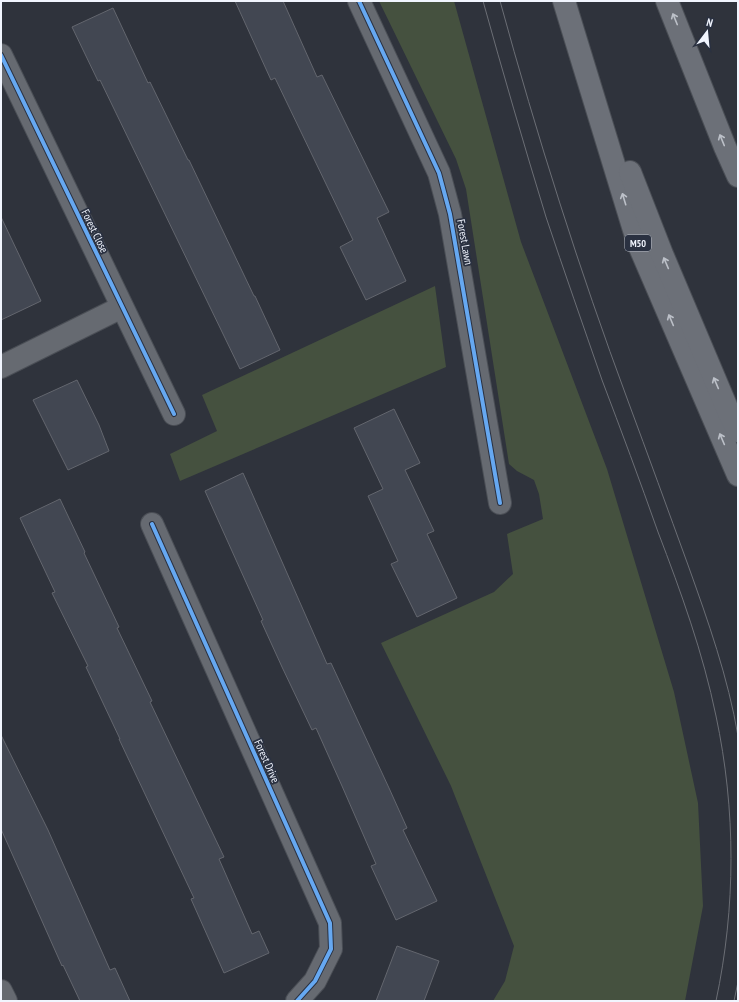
<svg xmlns="http://www.w3.org/2000/svg" width="739" height="1002" font-family="'PT Sans Narrow',sans-serif">
<rect width="100%" height="100%" fill="#2f333c"/>
<g fill="#45513f">
<polygon points="379,1 454,1 521,242 607,469 674,692 698,803 703,906 685,1001 493,1001 505,981 514,946 451,786 381,643 494,592 513,574 507,534 543,519 539,494 534,480 517,471 509,464 466,189 456,159"/>
<polygon points="435,286 446,367 180,481 170,454 217,431 202,395"/>
</g>
<g fill="#424752" stroke="#63666e">
<polygon points="235,1 283,1 317,77 322,75 389,212 377,218 406,281 366,300 340,247 353,240 275,78 271,80"/>
<polygon points="113,8 148,83 150,82 188,160 189,160 254,296 255,296 280,350 240,369 100,80 98,81 72,27"/>
<polygon points="1,217 41,301 1,320"/>
<polygon points="77,380 99,425 109,451 68,470 33,400"/>
<polygon points="394,409 420,463 405,470 434,531 427,534 457,598 417,617 391,564 398,561 368,496 383,489 354,428"/>
<polygon points="243,473 327,664 331,663 389,788 407,828 403,830 437,901 396,920 371,866 376,864 342,786 316,728 312,730 282,667 261,621 263,620 205,491"/>
<polygon points="60,499 85,552 84,553 119,627 117,628 152,701 150,702 224,857 219,859 252,934 259,931 269,953 224,973 191,899 194,898 119,739 120,739 86,667 88,666 52,593 55,592 20,518"/>
<polygon points="1,735 48,830 110,970 115,968 130,1001 80,1001 63,965 62,966 1,829"/>
<polygon points="397,946 439,961 424,1001 376,1001"/>
</g>
<g fill="none" stroke-linecap="round" stroke-linejoin="round">
<g stroke="#4b4f56" stroke-width="24">
<g id="street">
<polyline points="359,1 439,173 450,214 500,503"/>
<polyline points="1,55 174,414"/>
<polyline points="1,367 122,307"/>
<polyline points="152,524 330,923 331,949 315,981 297,1001"/>
<polyline points="1,991 6,1001"/>
</g>
</g>
<g stroke="#4b4f56" stroke-width="24">
<g id="highway">
<polyline points="564,1 638,243 738,475"/>
<polyline points="667,1 725,147 738,176"/>
<polyline points="630,172 662,254 730,415 738,431"/>
</g>
</g>
<use href="#street" stroke="#666a71" stroke-width="22"/>
<use href="#highway" stroke="#6c7078" stroke-width="22"/>
<g stroke="#6b6e75" stroke-width="1">
<path d="M 483,1 C 503,73 524,145 546,217 C 564,271 583,325 602,380 C 621,430 640,481 658,532 C 681,592 703,653 716,716 C 736,810 736,907 716,1001"/>
<path d="M 500,1 C 537,136 579,269 628,401 C 648,455 668,510 688,565 C 708,621 728,677 738,736"/>
<polyline points="734,1001 738,982"/>
</g>
<g stroke="#2a3141" stroke-width="6">
<g id="cycleway">
<polyline points="359,1 439,173 450,214 500,503"/>
<polyline points="1,55 174,414"/>
<polyline points="152,524 330,923 331,949 315,981 297,1001"/>
</g>
</g>
<use href="#cycleway" stroke="#66a8f1" stroke-width="4"/>
</g>
<defs><path id="oneway-shaft" d="M-6 0H5M1.5-3L5.5 0L1.5 3" fill="none" stroke-width="1.6" stroke-linecap="round" stroke-linejoin="round"/></defs>
<g stroke="#bcc0c8">
<use href="#oneway-shaft" transform="translate(675 19) rotate(-112)"/>
<use href="#oneway-shaft" transform="translate(722 140) rotate(-112)"/>
<use href="#oneway-shaft" transform="translate(624 199) rotate(-107)"/>
<use href="#oneway-shaft" transform="translate(666 263) rotate(-113)"/>
<use href="#oneway-shaft" transform="translate(671 320) rotate(-113)"/>
<use href="#oneway-shaft" transform="translate(716 383) rotate(-113)"/>
<use href="#oneway-shaft" transform="translate(722 439) rotate(-113)"/>
</g>
<g text-anchor="middle" dominant-baseline="central" stroke-width="3.5" stroke-linejoin="round" paint-order="stroke">
<rect fill="#2a3141" stroke="#b5bac5" stroke-width="1" x="625" y="235" width="26" height="16" rx="3"/>
<g font-size="10" font-weight="bold" fill="#f1f5fe">
<text x="638" y="243">M50</text>
</g>
<g font-size="11" fill="#f1f5fe" stroke="#2a3141">
<text transform="translate(95 231) rotate(64)">Forest Close</text>
<text transform="translate(465 242) rotate(80)">Forest Lawn</text>
<text transform="translate(267 761) rotate(66)">Forest Drive</text>
</g>
</g>
<rect width="739" height="1002" fill="none" stroke="#f1f5fe" stroke-width="4"/>
<g transform="translate(707 32) rotate(16)" stroke="#2a3141" stroke-width="3" paint-order="stroke">
<path d="M0-3L7 15L0 10L-7 15Z" fill="#f1f5fe"/>
<text y="-6" font-size="11" font-weight="bold" text-anchor="middle" fill="#f1f5fe">N</text>
</g>
</svg>
